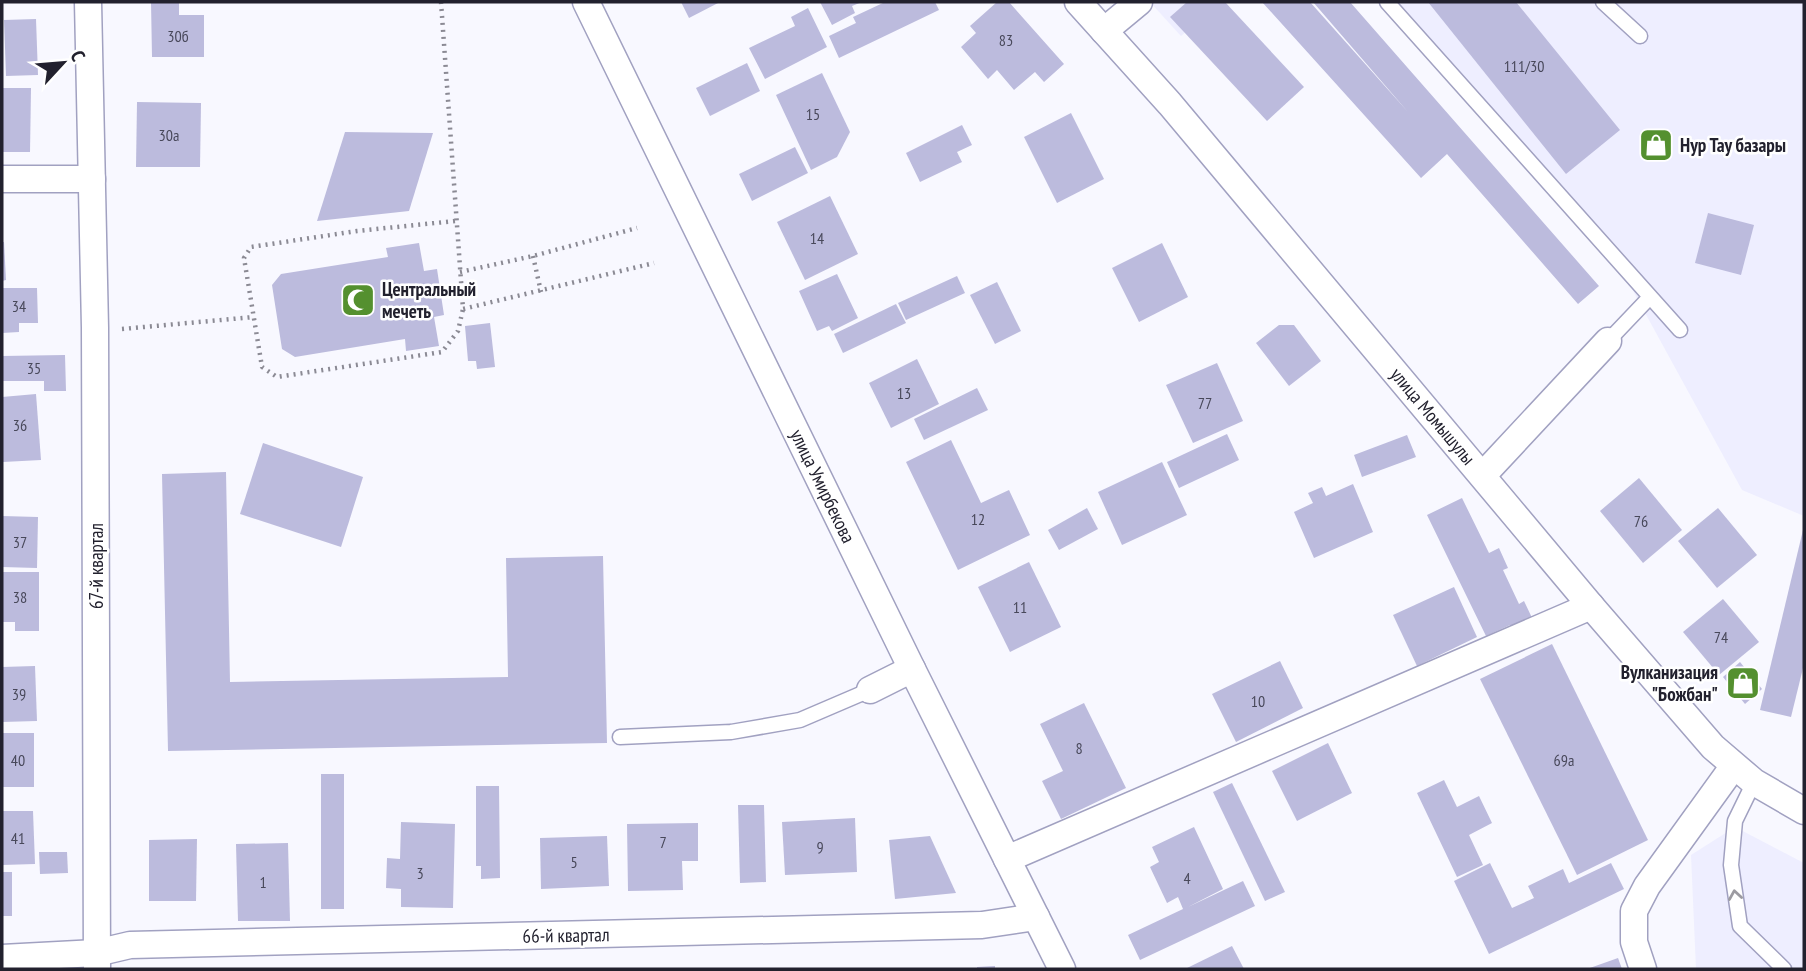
<svg xmlns="http://www.w3.org/2000/svg" width="1806" height="971" font-family="'PT Sans Narrow',sans-serif">
<rect width="100%" height="100%" fill="#f8f8ff"/>
<g fill="#eef">
<polygon points="1150,2 1220,2 1181,36"/>
<polygon points="1385,2 1804,2 1804,516 1742,490 1632,289"/>
<polygon points="1735,827 1804,863 1804,969 1696,969 1691,855"/>
</g>
<g fill="#bcbbdd">
<polygon points="151,2 179,2 179,15 204,15 204,57 152,57"/>
<polygon points="681,2 720,2 689,18"/>
<polygon points="820,2 862,2 852,6 855,13 832,25"/>
<polygon points="885,2 935,2 939,10 839,58 829,36 856,23 853,17"/>
<polygon points="997,2 1009,2 1064,64 1044,82 1035,72 1014,90 997,70 988,79 961,47 976,33 970,26"/>
<polygon points="1187,2 1225,2 1304,87 1267,121 1170,17"/>
<polygon points="1262,2 1310,2 1408,112 1313,2 1350,2 1599,286 1578,304 1447,154 1421,178"/>
<polygon points="1428,2 1516,2 1620,130 1566,174"/>
<polygon points="808,8 827,47 765,79 749,48 795,26 791,17"/>
<polygon points="36,19 38,75 6,76 4,20"/>
<polygon points="747,63 760,91 710,116 696,88"/>
<polygon points="822,73 850,132 837,157 811,170 776,95"/>
<polygon points="2,88 31,88 30,152 2,152"/>
<polygon points="137,102 201,103 200,167 136,167"/>
<polygon points="1071,113 1104,179 1057,203 1024,137"/>
<polygon points="962,125 972,145 957,152 962,162 920,182 906,153"/>
<polygon points="345,132 433,133 409,211 317,221"/>
<polygon points="795,147 808,173 752,201 739,174"/>
<polygon points="830,196 858,254 805,280 777,222"/>
<polygon points="1708,213 1754,225 1741,275 1695,263"/>
<polygon points="2,242 4,242 6,280 2,281"/>
<polygon points="419,243 424,271 437,269 444,315 434,317 439,346 406,351 405,339 295,357 282,349 272,285 281,274 388,257 386,248"/>
<polygon points="1162,243 1188,297 1139,322 1112,268"/>
<polygon points="837,274 858,318 832,331 829,326 817,331 799,291"/>
<polygon points="957,276 965,293 906,320 898,303"/>
<polygon points="997,282 1021,331 995,344 970,295"/>
<polygon points="2,288 37,288 38,323 19,323 19,332 2,333"/>
<polygon points="896,304 906,323 843,353 834,334"/>
<polygon points="490,323 495,367 477,369 476,361 468,361 465,326"/>
<polygon points="1279,325 1294,325 1321,361 1289,386 1256,343"/>
<polygon points="65,355 66,391 44,391 44,381 2,381 2,356"/>
<polygon points="917,359 939,404 891,428 869,383"/>
<polygon points="1217,363 1243,421 1193,443 1166,385"/>
<polygon points="977,388 988,410 924,440 914,419"/>
<polygon points="36,394 41,460 3,462 2,397"/>
<polygon points="1227,434 1239,460 1179,488 1167,462"/>
<polygon points="1407,435 1416,457 1362,477 1354,455"/>
<polygon points="951,440 981,503 1009,490 1030,535 958,570 906,462"/>
<polygon points="263,443 363,477 341,547 240,514"/>
<polygon points="1162,462 1187,515 1122,545 1098,492"/>
<polygon points="226,472 230,682 508,677 506,558 603,556 607,743 168,751 162,474"/>
<polygon points="1639,478 1682,530 1643,563 1600,511"/>
<polygon points="1353,484 1373,532 1314,558 1294,512 1313,503 1308,493 1322,487 1326,496"/>
<polygon points="1462,498 1489,553 1499,548 1508,568 1503,570 1519,604 1524,601 1534,622 1513,632 1510,625 1486,636 1427,515"/>
<polygon points="1087,508 1098,529 1059,550 1048,530"/>
<polygon points="1718,508 1757,555 1717,588 1678,541"/>
<polygon points="2,516 38,517 37,568 2,567"/>
<polygon points="1803,530 1804,664 1791,717 1760,710"/>
<polygon points="1029,562 1061,627 1010,652 978,587"/>
<polygon points="2,572 39,572 39,631 15,631 15,622 2,622"/>
<polygon points="1454,587 1477,637 1417,666 1393,615"/>
<polygon points="1723,599 1759,642 1719,675 1683,632"/>
<polygon points="1552,644 1648,840 1577,875 1480,679"/>
<polygon points="1280,661 1303,708 1236,742 1212,694"/>
<polygon points="1740,662 1762,689 1745,704 1723,677"/>
<polygon points="35,666 37,721 2,722 2,667"/>
<polygon points="1084,703 1126,788 1061,819 1042,781 1063,771 1040,724"/>
<rect x="2" y="733" width="32" height="54"/>
<polygon points="1328,743 1352,793 1297,821 1272,771"/>
<rect x="321" y="774" width="23" height="135"/>
<polygon points="1444,780 1457,807 1479,796 1492,823 1469,835 1483,865 1457,877 1417,793"/>
<polygon points="1232,783 1285,892 1265,901 1213,792"/>
<polygon points="476,786 499,786 500,878 481,879 481,866 476,866"/>
<polygon points="738,805 764,805 766,882 740,883"/>
<polygon points="2,811 33,811 35,864 2,865"/>
<polygon points="855,818 857,872 785,875 782,822"/>
<polygon points="401,822 455,824 453,908 401,907 401,889 386,888 387,858 400,859"/>
<polygon points="698,823 698,861 682,861 683,890 628,891 627,824"/>
<polygon points="1194,827 1223,889 1188,907 1243,881 1255,906 1140,960 1128,935 1183,909 1178,897 1167,903 1150,867 1159,862 1152,847"/>
<polygon points="607,836 609,886 541,889 540,838"/>
<polygon points="930,836 956,893 895,899 889,840"/>
<polygon points="197,839 196,901 149,901 149,840"/>
<polygon points="288,843 290,921 238,921 236,844"/>
<polygon points="39,852 67,852 68,873 40,874"/>
<polygon points="1490,863 1512,908 1534,898 1528,886 1563,869 1569,883 1611,863 1624,889 1489,954 1454,881"/>
<rect x="2" y="872" width="10" height="44"/>
<polygon points="1232,946 1244,969 1185,969"/>
<polygon points="1618,958 1622,969 1587,969"/>
<polygon points="995,966 995,969 977,969 977,967"/>
</g>
<g fill="none" stroke-linecap="round" stroke-linejoin="round">
<g stroke="#a1a1c1" stroke-width="17">
<g id="service">
<polyline points="1387,2 1680,330"/>
<polyline points="1603,2 1640,36"/>
<polyline points="1608,341 1649,298"/>
<polyline points="620,737 731,732 800,720 870,690"/>
<polyline points="1754,782 1735,821 1731,865 1740,926 1784,969"/>
</g>
</g>
<g stroke="#a1a1c1" stroke-width="29">
<g id="minor">
<polyline points="88,2 95,328 97,969"/>
<polyline points="586,2 912,669 1062,969"/>
<polyline points="1078,2 1170,104 1591,606 1713,747 1754,782 1804,811"/>
<polyline points="1104,31 1139,2"/>
<polyline points="2,179 92,179"/>
<polyline points="1483,475 1608,341"/>
<polyline points="870,690 912,669"/>
<polyline points="1007,859 1591,606"/>
<polyline points="2,958 96,953 130,945 982,925 1036,917"/>
<polyline points="1643,969 1634,942 1634,911 1647,886 1733,767"/>
</g>
</g>
<g stroke="#8b8a94" stroke-width="4.5" stroke-dasharray="2 5" stroke-linecap="butt">
<polyline points="441,2 463,309 654,263"/>
<polyline points="455,221 357,231 251,247 244,258 262,367 277,377 442,352 458,331 463,309"/>
<polyline points="533,256 541,292"/>
<polyline points="460,272 533,256 637,228"/>
<polyline points="122,329 254,317"/>
</g>
<use href="#service" stroke="#fff" stroke-width="14"/>
<use href="#minor" stroke="#fff" stroke-width="26"/>
</g>
<defs><path id="oneway-chevron" d="M-2-3.5L2.5 0L-2 3.5" fill="none" stroke-width="1.6" stroke-linecap="round" stroke-linejoin="round" transform="scale(1.75)"/></defs>
<use stroke="#9c9ba1" href="#oneway-chevron" transform="translate(1735 895) rotate(-99)"/>
<defs>
<g id="shop-square" transform="scale(1.75)"><rect x="-9" y="-9" width="18" height="18" rx="4" fill="#54902f" stroke="#fff"/><path d="M-5-2.5h2.3a2.7 3.5 0 0 1 5.4 0H5L5.5 6h-11ZM-1.5-2.5h3a1.5 2.3 0 0 0-3 0Z" fill="#fff"/></g>
<g id="mosque-square" transform="scale(1.75)"><rect x="-9" y="-9" width="18" height="18" rx="4" fill="#54902f" stroke="#fff"/><path d="M3.5-4.9A6 6 0 1 0 3.5 4.9A5 5 0 1 1 3.5-4.9Z" fill="#fff"/></g>
</defs>
<g fill-rule="evenodd">
<use href="#shop-square" x="1656" y="145"/>
<use href="#mosque-square" x="358" y="300"/>
<use href="#shop-square" x="1743" y="683"/>
</g>
<g text-anchor="middle" dominant-baseline="central" stroke-width="5" stroke-linejoin="round" paint-order="stroke">
<g font-size="16" fill="#48485a">
<text x="178" y="36">30б</text>
<text x="1006" y="40">83</text>
<text x="1524" y="66">111/30</text>
<text x="813" y="114">15</text>
<text x="169" y="135">30а</text>
<text x="817" y="238">14</text>
<text x="19" y="306">34</text>
<text x="34" y="368">35</text>
<text x="904" y="393">13</text>
<text x="1205" y="403">77</text>
<text x="20" y="425">36</text>
<text x="978" y="519">12</text>
<text x="1641" y="521">76</text>
<text x="20" y="542">37</text>
<text x="20" y="597">38</text>
<text x="1020" y="607">11</text>
<text x="1721" y="637">74</text>
<text x="19" y="694">39</text>
<text x="1258" y="701">10</text>
<text x="1079" y="748">8</text>
<text x="18" y="760">40</text>
<text x="1564" y="760">69а</text>
<text x="18" y="838">41</text>
<text x="663" y="842">7</text>
<text x="820" y="847">9</text>
<text x="574" y="862">5</text>
<text x="420" y="873">3</text>
<text x="1187" y="878">4</text>
<text x="263" y="882">1</text>
</g>
<g font-size="19" font-weight="bold" fill="#22212e" stroke="#fff" text-anchor="start">
<text x="1680" y="145">Нур Тау базары</text>
<text x="382" y="289">Центральный<tspan x="382" dy="22">мечеть</tspan></text>
<text x="1718" y="672" text-anchor="end">Вулканизация<tspan x="1718" dy="22">"Божбан"</tspan></text>
</g>
<g font-size="19" fill="#22212e" stroke="#fff">
<text transform="translate(1433 416) rotate(50)">улица Момышулы</text>
<text transform="translate(823 486) rotate(64)">улица Умирбекова</text>
<text transform="translate(96 566) rotate(-90)">67-й квартал</text>
<text transform="translate(566 935) rotate(-1)">66-й квартал</text>
</g>
</g>
<rect width="1806" height="971" fill="none" stroke="#22212e" stroke-width="7"/>
<g transform="translate(63 63) rotate(64)" stroke="#ffffff" stroke-width="5" paint-order="stroke">
<path d="M0-5L12 26L0 18L-12 26Z" fill="#22212e"/>
<text y="-10" font-size="19" font-weight="bold" text-anchor="middle" fill="#22212e">С</text>
</g>
</svg>
